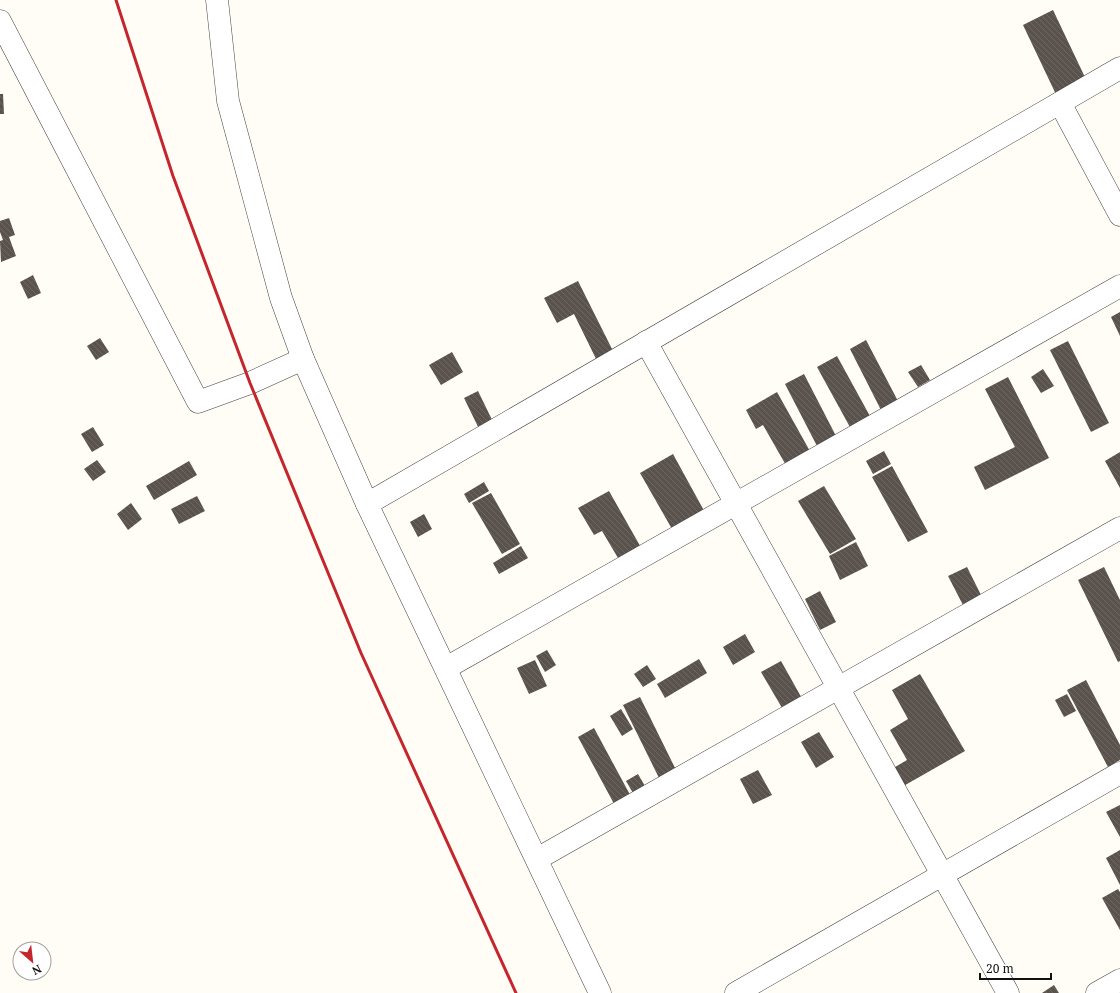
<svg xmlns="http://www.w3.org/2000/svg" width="1120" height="993" font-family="'Noto Serif',serif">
<defs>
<pattern id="building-back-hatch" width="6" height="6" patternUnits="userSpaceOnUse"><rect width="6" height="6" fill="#5a524d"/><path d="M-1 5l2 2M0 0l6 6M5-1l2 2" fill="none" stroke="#6d6662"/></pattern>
</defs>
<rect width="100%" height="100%" fill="#fffdf5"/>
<g fill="url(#building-back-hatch)">
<polygon points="1053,10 1092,92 1062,107 1023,25"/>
<polygon points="0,94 3,94 4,114 0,114"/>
<polygon points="9,218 15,235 9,237 16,256 1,262 0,241 3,240 0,232 0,221"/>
<polygon points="33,275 41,293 28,299 20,282"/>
<polygon points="578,281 617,359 600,367 574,314 557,323 544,298"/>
<polygon points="1120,312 1120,336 1111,317"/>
<polygon points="100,338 109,352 96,360 87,346"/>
<polygon points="866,340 899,403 882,412 850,349"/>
<polygon points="1068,341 1109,423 1091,432 1050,350"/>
<polygon points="452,352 463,372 441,385 429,365"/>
<polygon points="837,356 871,418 851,429 817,367"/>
<polygon points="921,365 930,380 918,387 908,372"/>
<polygon points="1043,369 1054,386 1041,393 1031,377"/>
<polygon points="804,374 836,436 817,446 785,384"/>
<polygon points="1008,377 1049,458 985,490 974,467 1015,447 985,389"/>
<polygon points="478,391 497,430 483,437 464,398"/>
<polygon points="777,392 811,453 787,467 763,425 756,429 746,410"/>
<polygon points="93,427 104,445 92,452 81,434"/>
<polygon points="884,451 891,464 873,474 866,461"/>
<polygon points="1120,452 1120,488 1105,461"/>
<polygon points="673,454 708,518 676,536 640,473"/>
<polygon points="97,460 106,472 93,481 84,469"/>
<polygon points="189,461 197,475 154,500 146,486"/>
<polygon points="892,466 928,532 908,542 872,477"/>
<polygon points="484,482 489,491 469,503 464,494"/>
<polygon points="824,486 856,539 830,554 798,501"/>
<polygon points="609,491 643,551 621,563 602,531 594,535 578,508"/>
<polygon points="491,493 520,544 502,554 472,503"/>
<polygon points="197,496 205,511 179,524 171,509"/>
<polygon points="131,503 142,519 128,530 117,514"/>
<polygon points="424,514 432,529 418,537 410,522"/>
<polygon points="856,542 868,566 840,580 829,556"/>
<polygon points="521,546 528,558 499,574 493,563"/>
<polygon points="967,567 982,597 964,607 948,576"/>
<polygon points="1104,567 1120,600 1120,661 1118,662 1078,580"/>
<polygon points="820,591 836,622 820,630 805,599"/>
<polygon points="745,634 755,652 733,665 723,647"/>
<polygon points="547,650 556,665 545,672 536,656"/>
<polygon points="699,659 707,673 665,698 657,684"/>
<polygon points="535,660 547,686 529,694 517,668"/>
<polygon points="781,661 804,702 785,713 761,672"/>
<polygon points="647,665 656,679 643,687 634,674"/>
<polygon points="920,674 965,751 900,788 890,770 907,760 890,730 908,719 892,690"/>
<polygon points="1086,680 1120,745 1120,760 1108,767 1067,690"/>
<polygon points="1067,694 1076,711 1064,717 1055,700"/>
<polygon points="640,697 678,774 661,782 623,705"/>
<polygon points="621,709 633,729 622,736 610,716"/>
<polygon points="594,728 635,804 619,813 578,737"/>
<polygon points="819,732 834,757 816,768 801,742"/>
<polygon points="758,770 772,795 753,804 740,779"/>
<polygon points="638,774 649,793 637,800 626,781"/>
<polygon points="1120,805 1120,837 1106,812"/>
<polygon points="1120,850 1120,885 1106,858"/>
<polygon points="1118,889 1120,892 1120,930 1102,898"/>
<polygon points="1054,985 1059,993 1042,993"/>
</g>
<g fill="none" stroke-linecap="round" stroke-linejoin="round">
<g stroke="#444" stroke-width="23">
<g id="minor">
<polyline points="217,0 228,101 281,298 303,359 367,504 600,993"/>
<polyline points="0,21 198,402 250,383 303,359"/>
<polyline points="1060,103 1120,215"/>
<polyline points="646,342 1008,993"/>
<polyline points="367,504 1120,68"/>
<polyline points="446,668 1120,286"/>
<polyline points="537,859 1120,528"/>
<polyline points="736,993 1120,773"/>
<polyline points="1097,993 1120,980"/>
</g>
</g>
<use href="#minor" stroke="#fff" stroke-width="22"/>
<polyline stroke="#c4262e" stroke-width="3" points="116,0 173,176 250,383 361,653 516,993"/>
</g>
<g transform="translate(32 961) rotate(152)"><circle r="19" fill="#ffffff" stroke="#a0a0a0"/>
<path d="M0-3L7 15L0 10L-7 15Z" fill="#c4262e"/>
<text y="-6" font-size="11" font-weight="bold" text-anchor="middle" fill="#111111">N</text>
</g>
<path d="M980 973v6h71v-6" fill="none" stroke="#111111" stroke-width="2"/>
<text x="986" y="973" font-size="12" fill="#111111" stroke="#ffffff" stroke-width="3" paint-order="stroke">20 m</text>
</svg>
